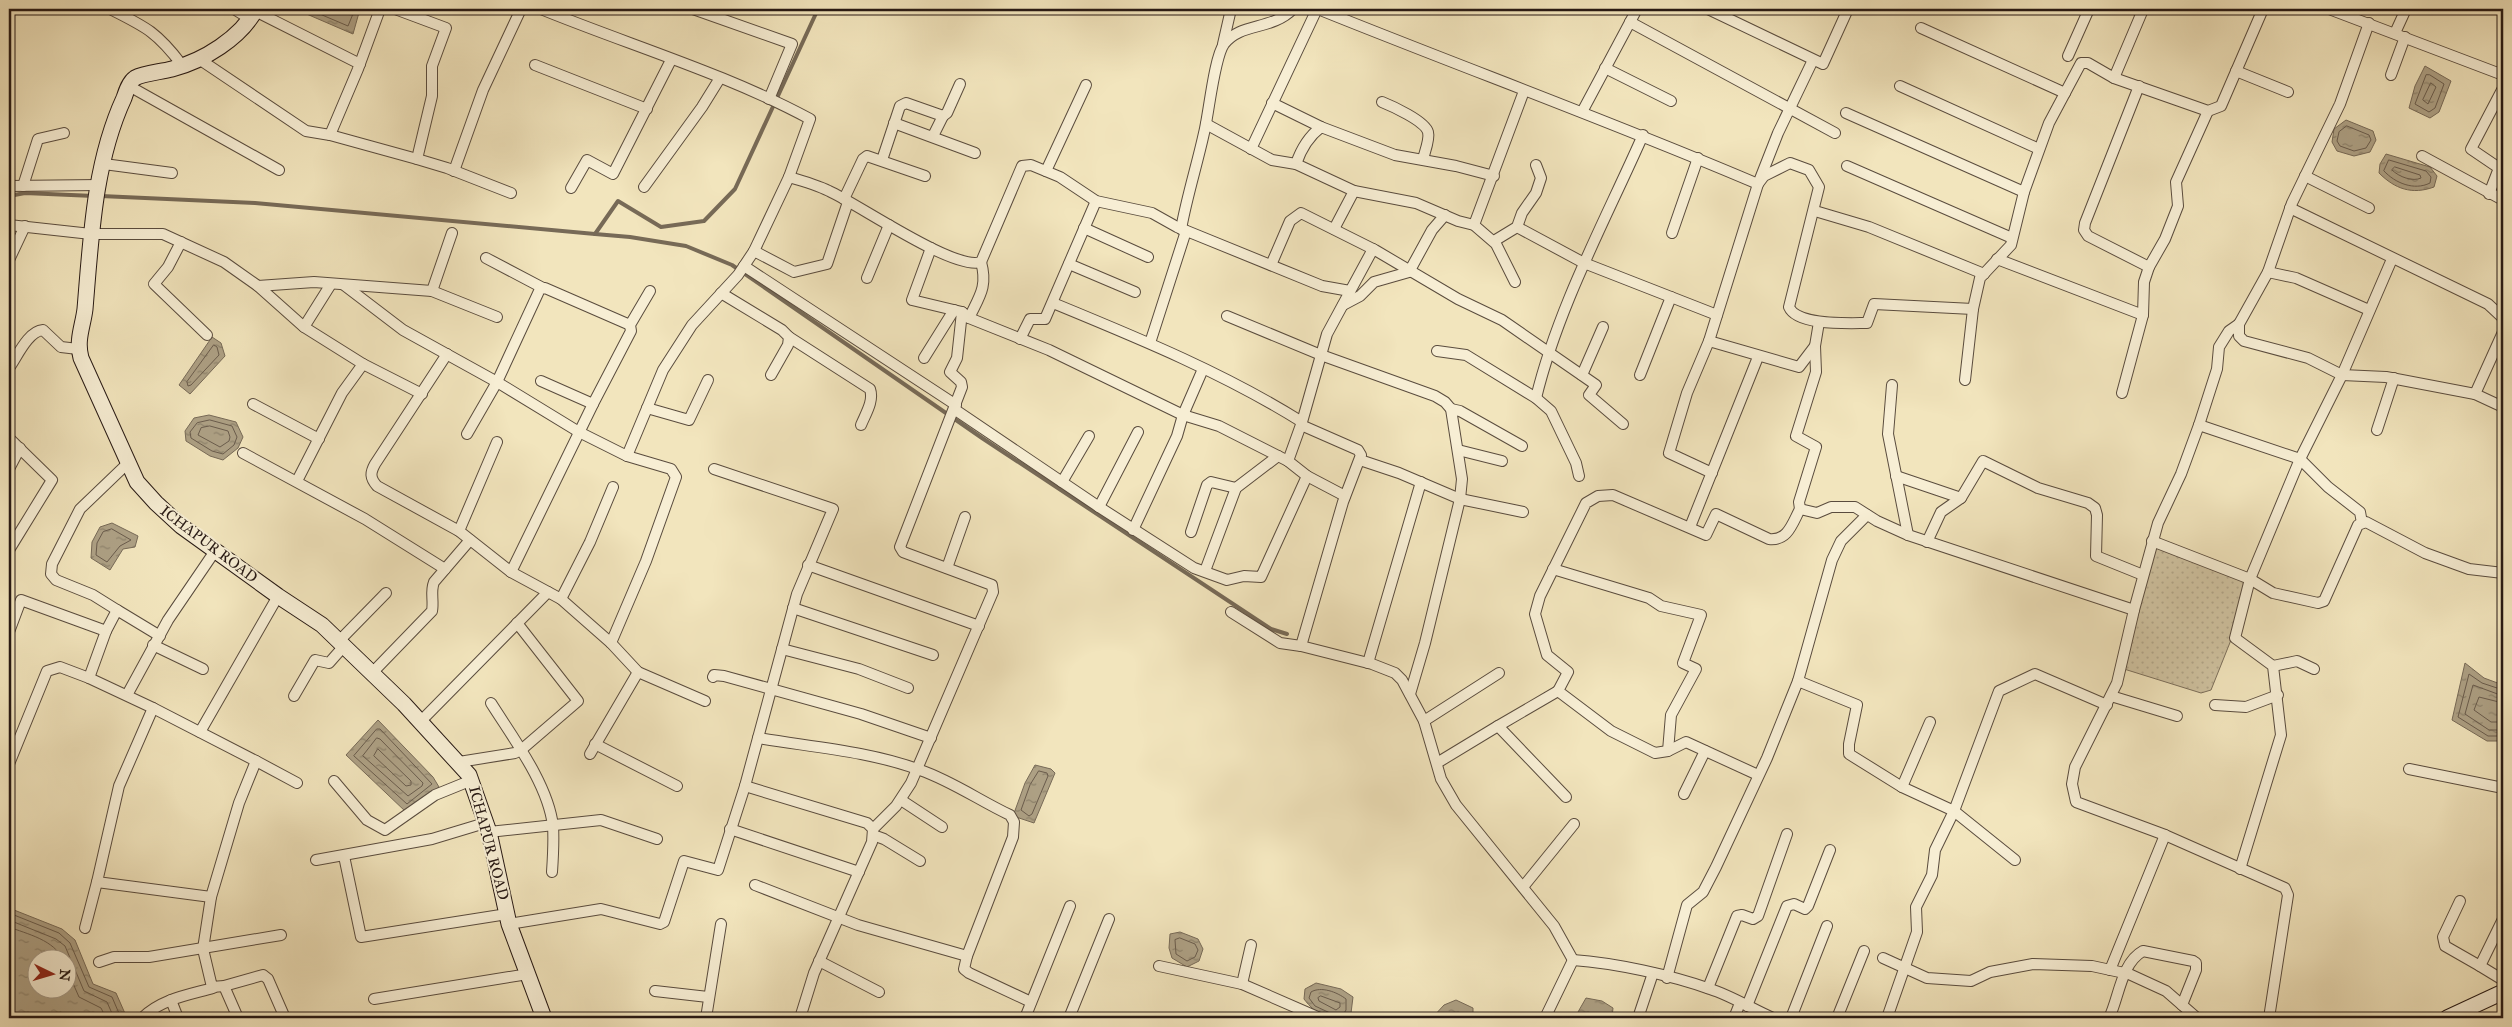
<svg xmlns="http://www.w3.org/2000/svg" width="2512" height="1027" font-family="'IM FELL Great Primer',serif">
<defs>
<pattern id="park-dots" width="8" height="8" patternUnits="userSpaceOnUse" patternTransform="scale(1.25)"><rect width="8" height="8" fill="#cfc2a0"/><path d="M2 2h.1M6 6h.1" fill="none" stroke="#b2a689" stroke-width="1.8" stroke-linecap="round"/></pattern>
<pattern id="water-ripples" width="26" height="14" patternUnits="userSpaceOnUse" patternTransform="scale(1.25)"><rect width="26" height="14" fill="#ada084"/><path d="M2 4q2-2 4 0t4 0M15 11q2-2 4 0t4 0" fill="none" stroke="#8d826b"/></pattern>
</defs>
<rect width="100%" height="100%" fill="#f2e5bd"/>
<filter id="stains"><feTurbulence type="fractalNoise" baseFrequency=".004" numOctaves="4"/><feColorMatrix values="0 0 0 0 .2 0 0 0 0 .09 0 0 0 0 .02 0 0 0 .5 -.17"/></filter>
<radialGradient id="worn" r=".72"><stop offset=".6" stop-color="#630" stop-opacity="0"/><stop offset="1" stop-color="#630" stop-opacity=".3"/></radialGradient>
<polygon fill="url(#park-dots)" stroke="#7b6e5a" points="2153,545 2245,582 2231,640 2211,690 2201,693 2124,669"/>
<g fill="url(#water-ripples)" stroke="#776a57" fill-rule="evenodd">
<polygon points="295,9 360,9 353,34"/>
<polygon points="2425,66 2451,81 2439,112 2430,118 2409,108 2415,86"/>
<polygon points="2346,120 2373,131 2376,140 2370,152 2354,156 2337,151 2332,142 2334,129"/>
<path d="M 2386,154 L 2430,167 L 2437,176 L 2434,187 C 2412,195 2395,189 2379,173 L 2380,164 Z"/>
<polygon points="212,337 221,343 225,356 190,394 179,385"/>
<polygon points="209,415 236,422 243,437 238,448 223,460 210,456 186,441 185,431 194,418"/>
<polygon points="112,523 138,536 135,547 123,549 110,570 91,558 92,542 100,527"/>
<polygon points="2465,663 2484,678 2503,685 2503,741 2487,741 2452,720"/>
<polygon points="378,720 433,777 439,787 406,812 346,755"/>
<polygon points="1035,765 1051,769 1055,773 1034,823 1013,816 1025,783"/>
<path d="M 9,908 L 62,929 L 75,940 L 93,984 L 116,993 L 127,1018 L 9,1018 ZM 38,960 L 68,960 L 68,990 L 38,990 Z"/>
<polygon points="1180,932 1198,939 1203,949 1199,961 1187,967 1172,958 1169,948 1170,934"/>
<path d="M 1316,983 L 1341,989 L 1353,997 L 1351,1013 C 1333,1025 1315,1014 1304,999 L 1305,989 Z"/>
<polygon points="1586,998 1602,1001 1613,1008 1612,1018 1581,1018 1578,1012"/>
<polygon points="1456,1000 1473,1008 1473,1018 1432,1018 1444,1005"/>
</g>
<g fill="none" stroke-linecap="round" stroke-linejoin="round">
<g stroke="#6a5c4c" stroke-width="1">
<polyline points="308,9 348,26 355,9"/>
<polygon points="2430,75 2444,84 2435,108 2429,112 2415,104 2426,75"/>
<polygon points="2431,83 2436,87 2428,104 2423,100"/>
<polygon points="2347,126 2369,135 2371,140 2366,148 2354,151 2340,146 2337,141 2339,132"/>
<path d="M 2389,160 L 2426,171 L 2431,177 L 2430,183 C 2414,191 2395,183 2384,171 Z"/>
<path d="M 2395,167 L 2420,175 L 2421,178 C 2413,182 2399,177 2392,170 Z"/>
<polygon points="214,345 217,347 219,355 191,385 188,386 187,382"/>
<polygon points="210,420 232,426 237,437 234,445 223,454 212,451 191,438 190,432 197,423"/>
<polygon points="210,426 228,431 230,437 229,441 220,447 198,435 201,428"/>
<polygon points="112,529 131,540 120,546 107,562 96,555 97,543 103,532"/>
<polyline points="2503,690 2482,683 2469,674 2458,717 2488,736 2503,736"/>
<polyline points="2503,696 2473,685 2465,714 2489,730 2503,730"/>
<polyline points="2503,703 2479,697 2474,710 2491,722 2503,722"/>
<polygon points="377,729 380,729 432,784 407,804 354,756"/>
<polygon points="377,738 380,739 423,783 422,786 408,796 363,756"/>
<polygon points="378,749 411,781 411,785 406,786 374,756"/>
<polygon points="1039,771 1047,773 1048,776 1032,814 1029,816 1021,810 1030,785"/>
<polyline points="9,913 59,933 70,943 89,987 112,997 121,1018"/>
<polyline points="9,920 56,939 65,946 84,991 107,1002 114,1018"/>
<path d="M 9,927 C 27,934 55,940 63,960"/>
<polygon points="1180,938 1195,944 1198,950 1195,957 1187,961 1176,954 1175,940"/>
<polyline points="68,972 79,997 101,1008 106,1018"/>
<polygon points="1321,996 1340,1003 1340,1007 1336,1010 1319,1001 1318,998"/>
<path d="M 1331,1018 L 1328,1012 L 1315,1006 L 1309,998 L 1311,992 C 1321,986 1337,992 1346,999 L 1346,1010 L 1341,1018"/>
</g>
<g stroke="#776a57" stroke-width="4">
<polyline points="9,196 25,193 94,196"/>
<polyline points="101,196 255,203 595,234 618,201 661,227 704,221 735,189 818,9"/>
<polyline points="595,234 630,237 686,246 732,265 982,438 1271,629 1287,634"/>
</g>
<g stroke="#5a4c3e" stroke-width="12">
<g id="street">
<path d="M 110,9 C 146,27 157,32 182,65"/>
<polyline points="234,9 250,19"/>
<polyline points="395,9 446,28 432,66 432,96 417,159"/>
<path d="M 541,9 C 629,45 727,74 810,119 L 789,177 C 803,181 817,185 829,191 C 858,204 954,271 981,262 L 1022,166 L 1031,165 L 1060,177 L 1096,201 L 1152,213 L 1177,227 L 1322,286 L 1350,291"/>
<polyline points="693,9 792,44 769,99"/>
<path d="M 1318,9 C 1464,68 1613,122 1758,184 L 1764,176 L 1790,163 L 1809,170 L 1819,187 L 1789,307 C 1797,326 1849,323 1867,323 L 1874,304 L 1973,309"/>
<polyline points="1708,9 1823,64 1848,9"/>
<polyline points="2329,9 2503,75"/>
<polyline points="255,11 360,64"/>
<polyline points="1630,22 1835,133"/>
<polyline points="2369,23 2340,104 2292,203 2268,272 2239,324 2239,336 2244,341 2308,358 2342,375 2386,377 2475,394 2503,407"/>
<polyline points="1921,28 2065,93"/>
<polyline points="2395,33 2406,9"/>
<polyline points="1223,44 1231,9"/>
<polyline points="2068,56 2089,9"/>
<polyline points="199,59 306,131 330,135 417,159 447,168 511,193"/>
<polyline points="535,65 647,109"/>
<polyline points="1605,68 1671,101"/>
<polyline points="2236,71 2288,92"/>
<polyline points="2391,75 2405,37"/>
<polyline points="2114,78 2142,12 2134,9"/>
<polyline points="129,86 279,170"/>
<polyline points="1900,86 2039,149"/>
<polyline points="2139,86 2085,223 2084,230 2088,236 2149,267"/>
<path d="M 1382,102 C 1392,106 1425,121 1428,132 C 1430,139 1425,151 1423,159"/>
<polyline points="1272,103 1321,127"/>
<polyline points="1582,112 1637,9"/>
<polyline points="1846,113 2024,192"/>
<polyline points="894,123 975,153"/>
<polyline points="1206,124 1272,160 1296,164 1354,191 1416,203 1458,221 1474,225 1496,244 1515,282"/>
<polyline points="330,135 358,69 380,9"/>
<polyline points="933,136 943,116"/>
<polyline points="1251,149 1317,9"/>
<polyline points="2422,156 2503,200"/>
<polyline points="882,160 900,106 906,103 943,116 947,113 960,84"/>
<polyline points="104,164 172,173"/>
<path d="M 1296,164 C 1301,149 1308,137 1321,127 L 1395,155 L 1456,166 L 1494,176"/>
<polyline points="1847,166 2012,238"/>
<polyline points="454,171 483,90 521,9"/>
<polyline points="1046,171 1086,85"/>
<polyline points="2305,176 2369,208"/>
<polyline points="9,186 99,185"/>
<polyline points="23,186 38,139 64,133"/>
<polyline points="644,187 702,107 720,78"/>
<polyline points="571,188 587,160 613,174 671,60"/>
<polyline points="2489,194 2499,168 2471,149 2503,88"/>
<polyline points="844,199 863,159 867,156 925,176"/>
<polyline points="2290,208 2488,304 2503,318"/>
<polyline points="1815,211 1869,227 1984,274"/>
<polyline points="9,225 91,234 163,234 224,262 258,286 314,282 432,291 452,233"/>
<polyline points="1474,225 1524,91"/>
<polyline points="1517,227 1584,263 1717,315"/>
<polyline points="1084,228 1148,257"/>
<path d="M 1181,229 C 1187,196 1197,165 1204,133 C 1209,113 1214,58 1224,44 C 1241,22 1271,31 1293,9"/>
<polyline points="1334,229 1354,191"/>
<polyline points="1672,233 1698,158"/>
<polyline points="1494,241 1517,227 1522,213 1536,193 1541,178 1536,165"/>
<polyline points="181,242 168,267 154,284 207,335"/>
<polyline points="931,248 912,300 962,312 969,318 1049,350 1183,415 1219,426 1288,461"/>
<polyline points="754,251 789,177"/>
<polyline points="486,258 543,288"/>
<polyline points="1997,259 2143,315"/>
<polyline points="9,260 25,226"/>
<polyline points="1069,264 1135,292"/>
<polyline points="1271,265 1290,221 1301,213 1375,250 1458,299 1502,320 1596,385 1589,395 1623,424"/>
<polyline points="744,266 956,405"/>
<polyline points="2268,272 2296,278 2369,310"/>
<polyline points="867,278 889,225"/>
<polyline points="344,285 403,330 497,382 579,432 627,456 663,370 692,325 738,275 754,251 794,272 827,264 848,202"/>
<polyline points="258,286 304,327 363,364 342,393 297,481"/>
<polyline points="432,291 497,317"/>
<polyline points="721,293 782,330 789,337 788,345 771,375"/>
<path d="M 1053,303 C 1138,338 1224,373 1302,422"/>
<polyline points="1343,305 1360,296 1374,282 1409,272 1432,230 1445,215"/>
<polyline points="1227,316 1321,355 1435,396 1445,402 1451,409 1462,479 1460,499 1425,643 1410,694"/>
<path d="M 969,318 C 979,297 988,287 981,262"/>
<polyline points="2239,324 2229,331 2219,347 2217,369 2199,425 2181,474 2158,523 2134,610 2117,683 2075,767 2072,784 2076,802 2165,835 2285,888 2288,895 2269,1018"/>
<polyline points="304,327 331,284"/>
<path d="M 789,337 L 870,389 C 874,401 866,413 861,425"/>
<polyline points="1020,339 1030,319 1045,319 1096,201"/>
<polyline points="1709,341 1799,367 1815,346"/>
<polyline points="1150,343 1186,231"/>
<polyline points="1437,351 1466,355 1536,398 1551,411 1576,463 1579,476"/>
<path d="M 447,354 L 375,464 C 370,473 370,478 377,486 L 459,531 L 511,572 L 561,599 L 611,643 L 638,672 L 705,701"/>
<polyline points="924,358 954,310"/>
<polyline points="363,364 422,394"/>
<path d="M 9,368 C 17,357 28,331 43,330 L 61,347 L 78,349"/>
<polyline points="1582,375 1603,327"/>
<polyline points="1640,375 1671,297"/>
<polyline points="1965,380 1973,309 1980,278 2011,245 2024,192 2049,123 2081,63 2088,63 2114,78 2208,111 2221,106 2263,9"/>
<polyline points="1892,385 1888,434 1908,535"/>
<polyline points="2122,393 2143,315 2144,282 2149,267 2165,239 2178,206 2176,182 2208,111"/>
<polyline points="2475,394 2503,332"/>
<path d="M 1536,398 C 1558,307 1605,221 1643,135"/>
<polyline points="253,404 319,439"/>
<polyline points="593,404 631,331 630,325 650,291"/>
<polyline points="647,408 689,420 708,380"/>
<polyline points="954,409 1099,507 1194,568 1227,580 1244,576 1261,577 1307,476 1288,461 1302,422 1327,334 1373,249"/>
<polyline points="1451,409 1460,411 1522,446"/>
<polyline points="2199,425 2300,459 2328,487 2360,512 2362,523"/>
<polyline points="2377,430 2394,378"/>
<polyline points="467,434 497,382 540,289 545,288 630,325"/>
<polyline points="9,438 52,480 9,550"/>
<polyline points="1458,450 1502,461"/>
<polyline points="243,453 365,519 445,569"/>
<polyline points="1360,460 1399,473 1460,499 1523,512"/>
<polyline points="9,469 20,448"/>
<polyline points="1712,473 1669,453 1687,393 1709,341 1758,184 1778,133 1813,60"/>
<polyline points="1307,476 1345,496"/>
<polyline points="1896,476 1961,498"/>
<polyline points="1062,482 1089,436"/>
<polyline points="1099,507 1138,432"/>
<polyline points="1800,509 1799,502 1816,447 1796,436 1816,372 1815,346 1819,322"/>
<polyline points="1690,527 1758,357"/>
<polyline points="1133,530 1177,436 1183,415 1203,369"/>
<polyline points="459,531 497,442"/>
<polyline points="1191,532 1207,485 1211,482 1236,488"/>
<polyline points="2152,541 2250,579 2273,593 2318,603 2324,601 2358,525 2366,522 2425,553 2469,569 2503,573"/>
<polyline points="1927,542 1941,512 1961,498 1983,461 2038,488 2088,503 2095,508 2097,515 2096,556 2143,575"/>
<polyline points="808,565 979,626"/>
<polyline points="947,568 965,517"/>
<polyline points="1553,569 1649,598 1661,606 1701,615 1683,663 1696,669 1671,715 1668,751"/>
<polyline points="1205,571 1236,488 1278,456"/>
<polyline points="511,572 593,404 541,381"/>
<polyline points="561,599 590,542 613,487"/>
<polyline points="793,608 933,655"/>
<polyline points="117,610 93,595 56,580 51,574 52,564 80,509 128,463"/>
<polyline points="1231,612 1280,643 1301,646 1372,664 1395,673 1402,680 1424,721 1441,779 1456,805 1554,926 1573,960"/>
<polyline points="106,631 117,610 160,636"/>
<polyline points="9,632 21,600 106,631 89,678 60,667 47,671 9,764"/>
<polyline points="339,641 386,593"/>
<polyline points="611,643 646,561 676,477 671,469 627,456"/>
<polyline points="153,645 203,669"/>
<polyline points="1301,646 1343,502 1361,455 1358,450 1301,425"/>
<polyline points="782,649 859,669 908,688"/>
<polyline points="1368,663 1421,482"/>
<polyline points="2273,666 2297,661 2314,669"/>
<path d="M 372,673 L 432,611 C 434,600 430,592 434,582 L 470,540"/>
<polyline points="713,677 714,675 724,676 861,714 931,738"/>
<polyline points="89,678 153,708 256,761 239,803 211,897 203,949 212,987 224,986 263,975 268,979 285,1018"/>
<polyline points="1798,681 1832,560 1841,541 1867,515"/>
<polyline points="1558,691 1498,726 1566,797"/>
<polyline points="127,695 168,620 215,551"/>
<polyline points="294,696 315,660 329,663 344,646"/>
<polyline points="2111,696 2177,716"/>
<path d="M 491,703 C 513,738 548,784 553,826 C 554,841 553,857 552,872"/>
<polyline points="2215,705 2246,707 2278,695"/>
<polyline points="153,708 119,786 97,882 211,897"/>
<polyline points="1424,721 1499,673"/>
<polyline points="420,722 548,592"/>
<polyline points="200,732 278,596"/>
<path d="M 758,738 C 811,747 869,751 920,770 C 952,781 980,801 1010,815 L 1014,822 L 1013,837 L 967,956 L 964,969 L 969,973 L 1031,1002"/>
<polyline points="595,744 677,786"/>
<polyline points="590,754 638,672"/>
<polyline points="256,761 297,783"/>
<polyline points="459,762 515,753 521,750 578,701 517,623"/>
<polyline points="1437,763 1498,726"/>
<polyline points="2409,769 2503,788"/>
<path d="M 1758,775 L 1686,742 L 1668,751 L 1655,753 L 1611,731 L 1558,691 L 1568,672 L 1547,655 L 1535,614 L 1540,596 L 1586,503 L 1598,496 L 1613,495 L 1706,535 L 1716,514 L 1769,539 C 1788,541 1792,524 1800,509 L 1817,513 L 1831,507 L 1855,507 L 1877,521 L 1908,535 L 2134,610"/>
<polyline points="334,781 367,820 385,830 435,795 472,780"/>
<polyline points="745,786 867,823 873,829 872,842 814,973 800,1018"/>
<polyline points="1902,787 1930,722"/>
<polyline points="1684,794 1705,751"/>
<polyline points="901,800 942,827"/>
<polyline points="730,829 859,872"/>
<polyline points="873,829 896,806 911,783 993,592 992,585 903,552 900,547 962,387 961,382 950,372 957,358 962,312"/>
<polyline points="489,832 601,820 657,839"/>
<polyline points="873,835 884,839 920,861"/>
<polyline points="344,856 361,937 507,914"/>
<polyline points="316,860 432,839 485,823"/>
<polyline points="2240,869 2281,735 2273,666 2235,638 2250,579 2300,459 2342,375 2392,259"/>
<polyline points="755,885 858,925 967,956"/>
<polyline points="1523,887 1574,824"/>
<polyline points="2460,901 2443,937 2445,946 2480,966"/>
<polyline points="2503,919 2480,966 2503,980"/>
<polyline points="509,924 601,909 660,924 664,922 684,861 718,870 745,786 797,594 833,509 714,469"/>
<polyline points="85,928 97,882"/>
<polyline points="1883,958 1927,978 1971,981 1990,972 2033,964 2092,966 2129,974 2166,991 2197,1018"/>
<path d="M 1573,960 C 1615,963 1671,975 1710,989 C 1732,996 1752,1009 1773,1018"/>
<polyline points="819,961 879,992"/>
<polyline points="99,962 114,957 149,957 281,935"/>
<polyline points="1159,966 1242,984 1320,1018"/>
<polyline points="2110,970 2165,835"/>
<polyline points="1667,978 1687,905 1703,892 1716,867 1767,758 1798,681 1857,705 1849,744 1849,754 1902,787 1954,811 2015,860"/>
<polyline points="1242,984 1251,945"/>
<polyline points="224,986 238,1018"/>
<polyline points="1708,988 1737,916 1742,915 1753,919 1758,916 1787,834"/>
<polyline points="655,991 708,997"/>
<polyline points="374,999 528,974"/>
<polyline points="171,1000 178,1018"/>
<polyline points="1747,1006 1787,906 1794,904 1805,909 1808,906 1830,850"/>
<path d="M 142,1018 C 161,999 188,995 213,988"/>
<polyline points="706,1018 721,924"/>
<polyline points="1025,1018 1070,906"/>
<polyline points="1069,1018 1109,919"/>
<polyline points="1545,1018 1573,960"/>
<polyline points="1638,1018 1653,973"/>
<polyline points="1734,1018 1740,1003"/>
<polyline points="1791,1018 1827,926"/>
<polyline points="1837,1018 1864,951"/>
<polyline points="1887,1018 1917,932 1916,907 1932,875 1935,850 1954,811 1999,691 2035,674 2107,705"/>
<path d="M 2109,1018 C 2119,998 2121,963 2143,951 L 2193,961 L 2196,963 L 2196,970 L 2182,1005"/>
</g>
</g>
<g stroke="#271914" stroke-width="17">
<g id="secondary">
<path d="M 256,9 C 241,38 203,61 172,69 C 161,72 144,73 135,78 C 129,82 126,92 124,98 C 94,163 91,238 85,309 C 83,326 76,340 81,358 L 137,482 L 156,503 L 181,526 L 278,596 L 322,625 L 404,704 L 469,775 L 489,832 L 509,924 L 544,1018"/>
<polyline points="2447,1018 2503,992"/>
</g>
</g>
<use href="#street" stroke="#f7eed4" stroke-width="10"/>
<use href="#secondary" stroke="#f7eed4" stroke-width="15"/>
</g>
<g text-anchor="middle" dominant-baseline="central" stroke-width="4" stroke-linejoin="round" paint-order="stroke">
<g font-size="15" fill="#271914" stroke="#f7eed4">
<text transform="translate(209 544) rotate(37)">ICHAPUR ROAD</text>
<text transform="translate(489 843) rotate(75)">ICHAPUR ROAD</text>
</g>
</g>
<rect width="2512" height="1027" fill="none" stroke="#f2e5bd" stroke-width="30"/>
<rect x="10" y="10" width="2492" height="1007" fill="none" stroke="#271914" stroke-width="2.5"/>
<rect x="15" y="15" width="2482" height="997" fill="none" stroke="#271914"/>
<g transform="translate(52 974) rotate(95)"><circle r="24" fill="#f7eed4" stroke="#a49987"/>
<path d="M0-4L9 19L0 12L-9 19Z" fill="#8f2418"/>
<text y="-8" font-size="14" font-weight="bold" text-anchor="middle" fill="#271914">N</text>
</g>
<rect width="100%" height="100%" filter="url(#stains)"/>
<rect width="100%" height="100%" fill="url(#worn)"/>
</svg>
